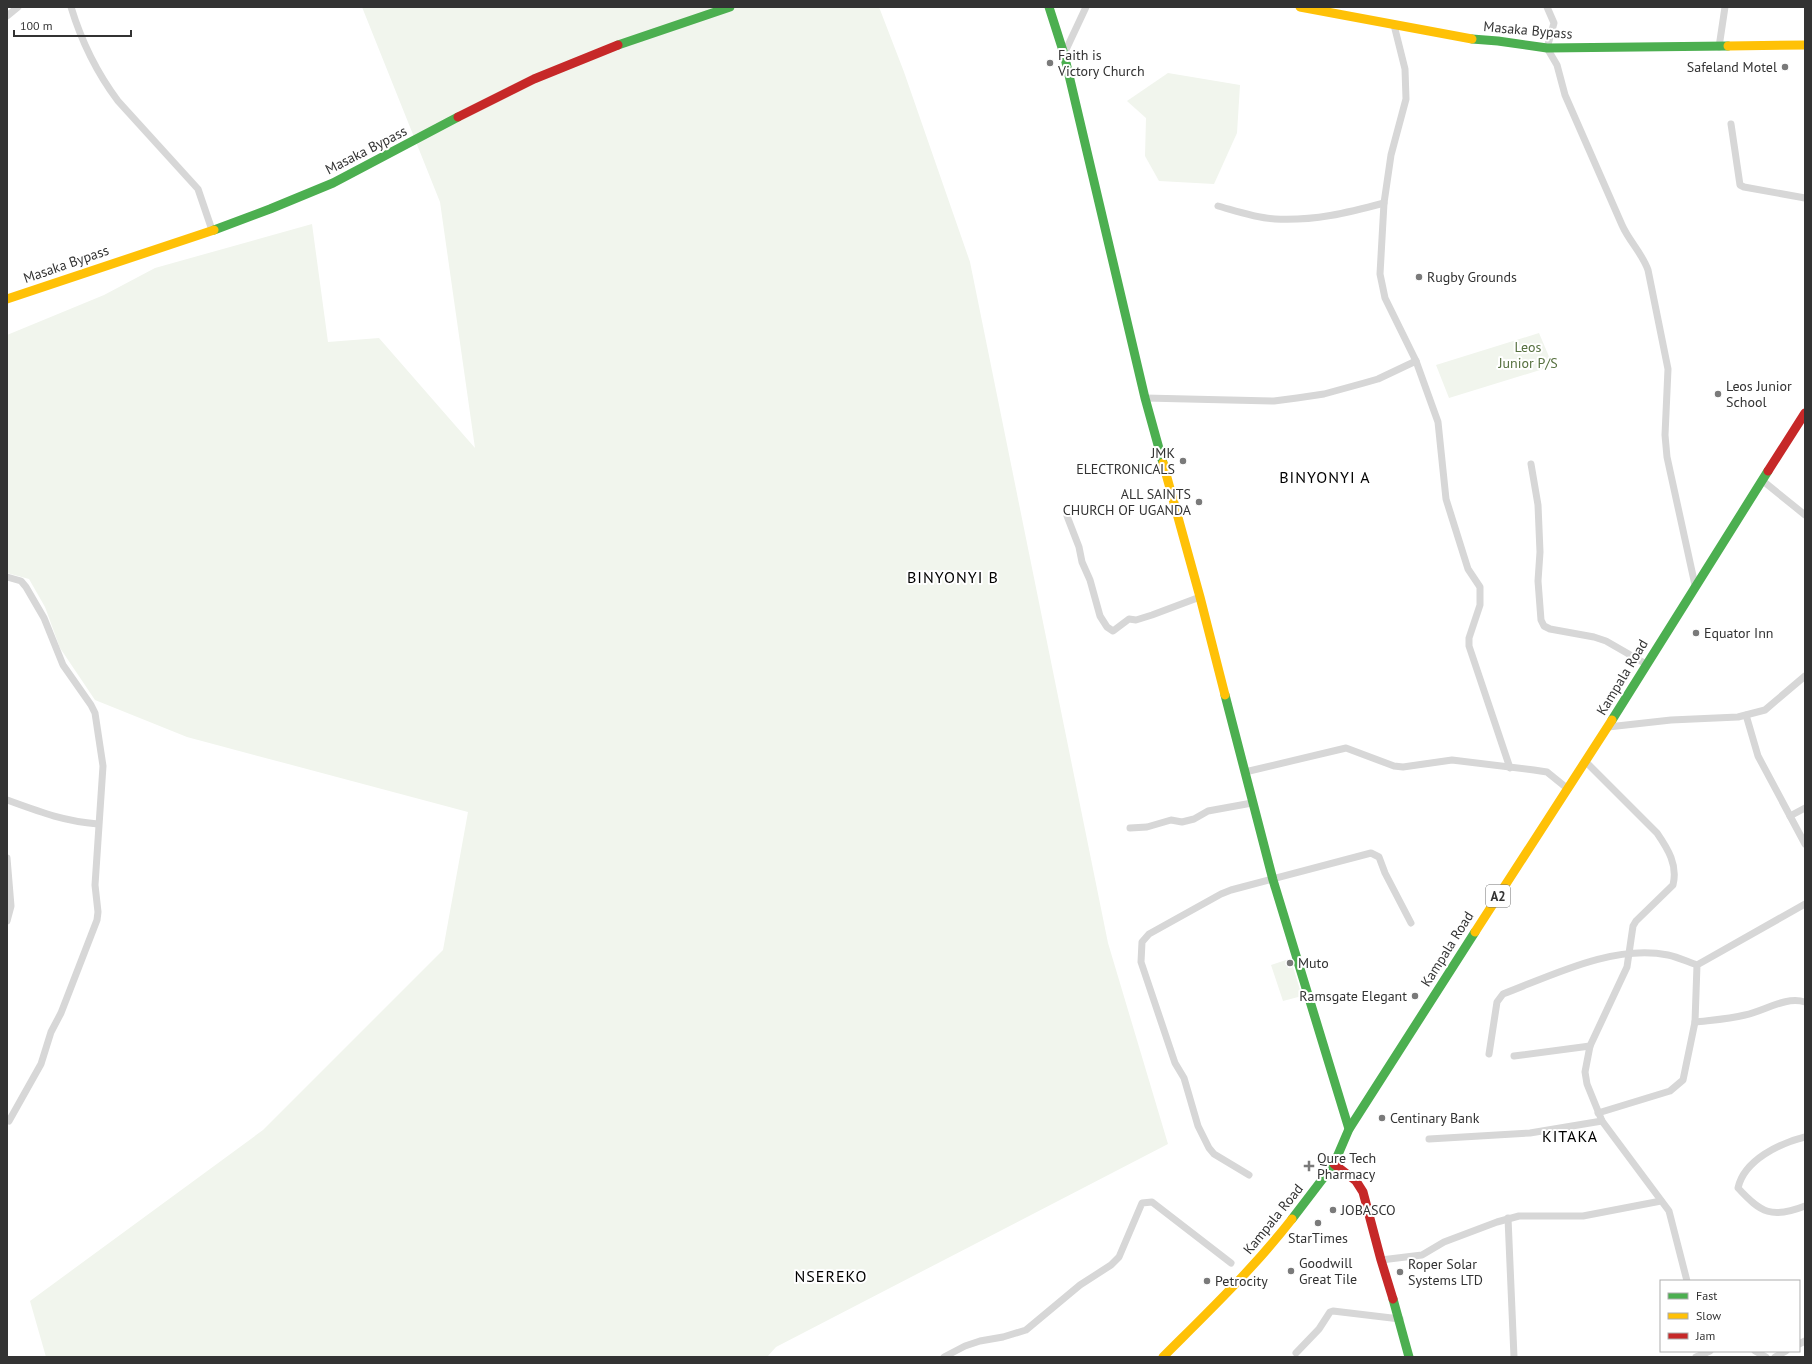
<svg xmlns="http://www.w3.org/2000/svg" width="1812" height="1364" font-family="'PT Sans',sans-serif">
<rect width="100%" height="100%" fill="#fff"/>
<g fill="#f1f5ed">
<polygon points="362,7 879,7 904,72 970,262 1108,943 1168,1144 776,1347 767,1357 46,1357 30,1301 263,1130 443,950 468,812 187,737 95,700 60,648 45,607 29,579 7,573 7,335 104,295 155,268 312,224 328,342 379,338 475,448 440,202"/>
<polygon points="1168,73 1240,85 1237,133 1214,184 1159,181 1145,156 1146,118 1127,101"/>
<polygon points="1539,333 1553,366 1449,398 1436,365"/>
<polygon points="1286,960 1288,968 1293,967 1302,996 1283,1001 1271,965"/>
</g>
<g fill="none" stroke-linecap="round" stroke-linejoin="round">
<g stroke="#d7d7d7" stroke-width="7">
<path d="M 71,7 C 81,40 97,73 118,101 L 198,189 L 212,230"/>
<path d="M 1547,7 L 1554,23 L 1547,48 L 1557,65 L 1565,95 L 1622,225 C 1629,241 1642,253 1648,270 L 1668,369 L 1665,435 L 1667,457 L 1695,585"/>
<polyline points="7,16 18,7"/>
<polyline points="1394,25 1405,69 1406,99 1391,155 1384,203 1380,274 1385,298 1416,361 1438,422 1446,499 1468,569 1480,587 1480,605 1469,638 1469,646 1510,768"/>
<polyline points="1719,47 1725,7"/>
<polyline points="1064,54 1086,7"/>
<polyline points="1731,124 1740,185 1744,187 1805,198"/>
<path d="M 1218,206 C 1236,211 1256,218 1275,219 C 1314,221 1347,213 1384,203"/>
<polyline points="1145,398 1274,401 1297,398 1324,394 1364,383 1378,379 1416,361"/>
<polyline points="1531,464 1538,505 1540,552 1538,581 1541,620 1544,626 1550,629 1594,637 1606,641 1646,664"/>
<polyline points="1763,481 1805,515"/>
<polyline points="1067,516 1079,547 1082,562 1090,580 1100,616 1107,627 1113,631 1129,619 1136,620 1152,615 1200,597"/>
<polyline points="7,577 21,581 26,587 44,618 63,665 91,705 95,713 103,766 95,885 98,912 97,920 61,1013 51,1032 41,1064 9,1121"/>
<polyline points="1746,715 1758,756 1805,844"/>
<polyline points="1608,727 1671,720 1738,717 1765,710 1805,676"/>
<path d="M 1585,761 L 1657,833 C 1668,849 1678,865 1673,885 L 1636,921 L 1633,926 L 1627,967 L 1590,1046 L 1585,1072 L 1587,1084 L 1602,1121 L 1669,1211 L 1687,1281"/>
<polyline points="1245,772 1346,748 1394,766 1403,767 1452,760 1534,770 1547,772 1568,789"/>
<path d="M 7,800 C 40,812 63,821 98,824"/>
<polyline points="1790,816 1805,808"/>
<polyline points="1130,828 1147,827 1171,820 1182,822 1194,819 1208,811 1252,803"/>
<polyline points="7,858 11,906 7,921"/>
<path d="M 1695,1022 C 1712,1020 1729,1019 1745,1015 C 1765,1011 1785,996 1805,1002"/>
<path d="M 1489,1054 L 1497,1002 L 1503,994 C 1553,975 1614,944 1668,955 C 1678,957 1688,962 1697,965"/>
<polyline points="1514,1056 1590,1046"/>
<polyline points="1598,1113 1670,1091 1683,1080 1695,1022 1697,965 1805,904"/>
<path d="M 1805,1137 C 1780,1143 1744,1160 1738,1188 C 1761,1213 1772,1219 1805,1206"/>
<polyline points="1429,1139 1530,1133 1602,1121"/>
<polyline points="1249,1175 1214,1154 1209,1148 1198,1126 1184,1078 1175,1063 1141,962 1142,942 1149,934 1221,894 1231,890 1371,853 1379,857 1385,873 1411,923"/>
<polyline points="1508,1218 1514,1357"/>
<polyline points="1381,1260 1422,1255 1444,1242 1497,1222 1519,1216 1583,1216 1661,1201"/>
<polyline points="1799,1344 1805,1341"/>
<polyline points="1755,1351 1766,1357"/>
<polyline points="1296,1353 1319,1329 1330,1312 1333,1311 1400,1319"/>
<polyline points="944,1357 965,1346 980,1341 1003,1337 1026,1330 1080,1285 1111,1265 1119,1257 1142,1203 1152,1202 1231,1263"/>
<polyline points="1696,1357 1710,1351"/>
<polyline points="1775,1357 1786,1351"/>
</g>
<g stroke="#4caf50" stroke-width="9">
<polyline points="1049,7 1064,54 1145,398 1163,463"/>
<polyline points="1472,39 1498,41 1547,48 1728,46"/>
<polyline points="618,45 730,7"/>
<polyline points="214,230 270,209 333,183 458,117"/>
<polyline points="1225,695 1273,880 1349,1129"/>
<polyline points="1612,720 1768,471"/>
<polyline points="1292,1219 1334,1164 1349,1129 1475,932"/>
<polyline points="1393,1299 1409,1357"/>
</g>
<g stroke="#ffc107" stroke-width="9">
<polyline points="1300,7 1472,39"/>
<polyline points="1728,46 1805,45"/>
<polyline points="7,299 214,230"/>
<polyline points="1163,463 1200,597 1225,695"/>
<polyline points="1475,932 1612,720"/>
<path d="M 1163,1357 C 1208,1312 1253,1269 1292,1219"/>
</g>
<g stroke="#c62828" stroke-width="9">
<polyline points="458,117 534,79 618,45"/>
<polyline points="1768,471 1805,413"/>
<polyline points="1334,1164 1356,1181 1363,1192 1381,1260 1393,1299"/>
</g>
</g>
<g fill="#7a7a7a" stroke="#fff" stroke-width="1.5">
<circle cx="1050" cy="63" r="4"/>
<circle cx="1785" cy="67" r="4"/>
<circle cx="1419" cy="277" r="4"/>
<circle cx="1718" cy="394" r="4"/>
<circle cx="1183" cy="461" r="4"/>
<circle cx="1199" cy="502" r="4"/>
<circle cx="1696" cy="633" r="4"/>
<circle cx="1290" cy="963" r="4"/>
<circle cx="1415" cy="996" r="4"/>
<circle cx="1382" cy="1118" r="4"/>
<path d="M1307 1160h4v4h4v4h-4v4h-4v-4h-4v-4h4z"/>
<circle cx="1333" cy="1210" r="4"/>
<circle cx="1318" cy="1223" r="4"/>
<circle cx="1291" cy="1271" r="4"/>
<circle cx="1400" cy="1272" r="4"/>
<circle cx="1207" cy="1281" r="4"/>
</g>
<g text-anchor="middle" dominant-baseline="central" stroke-width="4" stroke-linejoin="round" paint-order="stroke">
<rect fill="#fff" stroke="#707070" stroke-width="1" x="1486" y="885" width="24" height="22" rx="3"/>
<g font-size="13" font-weight="bold" fill="#333">
<text x="1498" y="896">A2</text>
</g>
<g font-size="14" fill="#333" stroke="#fff">
<text transform="translate(1528 30) rotate(5)">Masaka Bypass</text>
<text transform="translate(366 150) rotate(-27)">Masaka Bypass</text>
<text transform="translate(66 264) rotate(-19)">Masaka Bypass</text>
<text transform="translate(1622 677) rotate(-59)">Kampala Road</text>
<text transform="translate(1447 949) rotate(-58)">Kampala Road</text>
<text transform="translate(1273 1219) rotate(-51)">Kampala Road</text>
</g>
<g font-size="14" fill="#333" stroke="#fff" text-anchor="start">
<text x="1058" y="55">Faith is<tspan x="1058" dy="16">Victory Church</tspan></text>
<text x="1777" y="67" text-anchor="end">Safeland Motel</text>
<text x="1427" y="277">Rugby Grounds</text>
<text x="1726" y="386">Leos Junior<tspan x="1726" dy="16">School</tspan></text>
<text x="1175" y="453" text-anchor="end">JMK<tspan x="1175" dy="16">ELECTRONICALS</tspan></text>
<text x="1191" y="494" text-anchor="end">ALL SAINTS<tspan x="1191" dy="16">CHURCH OF UGANDA</tspan></text>
<text x="1704" y="633">Equator Inn</text>
<text x="1298" y="963">Muto</text>
<text x="1407" y="996" text-anchor="end">Ramsgate Elegant</text>
<text x="1390" y="1118">Centinary Bank</text>
<text x="1317" y="1158">Qure Tech<tspan x="1317" dy="16">Pharmacy</tspan></text>
<text x="1341" y="1210">JOBASCO</text>
<text x="1318" y="1238" text-anchor="middle">StarTimes</text>
<text x="1299" y="1263">Goodwill<tspan x="1299" dy="16">Great Tile</tspan></text>
<text x="1408" y="1264">Roper Solar<tspan x="1408" dy="16">Systems LTD</tspan></text>
<text x="1215" y="1281">Petrocity</text>
</g>
<g font-size="14" fill="#56703f" stroke="#fff">
<text x="1528" y="347">Leos<tspan x="1528" dy="16">Junior P/S</tspan></text>
</g>
<g font-size="16" letter-spacing="1" fill="#000" stroke="#fff">
<text x="1325" y="477">BINYONYI A</text>
<text x="953" y="577">BINYONYI B</text>
<text x="1570" y="1136">KITAKA</text>
<text x="831" y="1276">NSEREKO</text>
</g>
</g>
<rect width="1812" height="1364" fill="none" stroke="#333333" stroke-width="16"/>
<rect x="1660" y="1280" width="140" height="72" fill="#ffffff" stroke="#adadad"/>
<rect x="1668" y="1293" width="20" height="6" fill="#4caf50" stroke="#adadad"/>
<text x="1696" y="1300" font-size="12" fill="#333333">Fast</text>
<rect x="1668" y="1313" width="20" height="6" fill="#ffc107" stroke="#adadad"/>
<text x="1696" y="1320" font-size="12" fill="#333333">Slow</text>
<rect x="1668" y="1333" width="20" height="6" fill="#c62828" stroke="#adadad"/>
<text x="1696" y="1340" font-size="12" fill="#333333">Jam</text>
<path d="M14 30v6h117v-6" fill="none" stroke="#333333" stroke-width="2"/>
<text x="20" y="30" font-size="12" fill="#333333" stroke="#ffffff" stroke-width="3" paint-order="stroke">100 m</text>
</svg>
